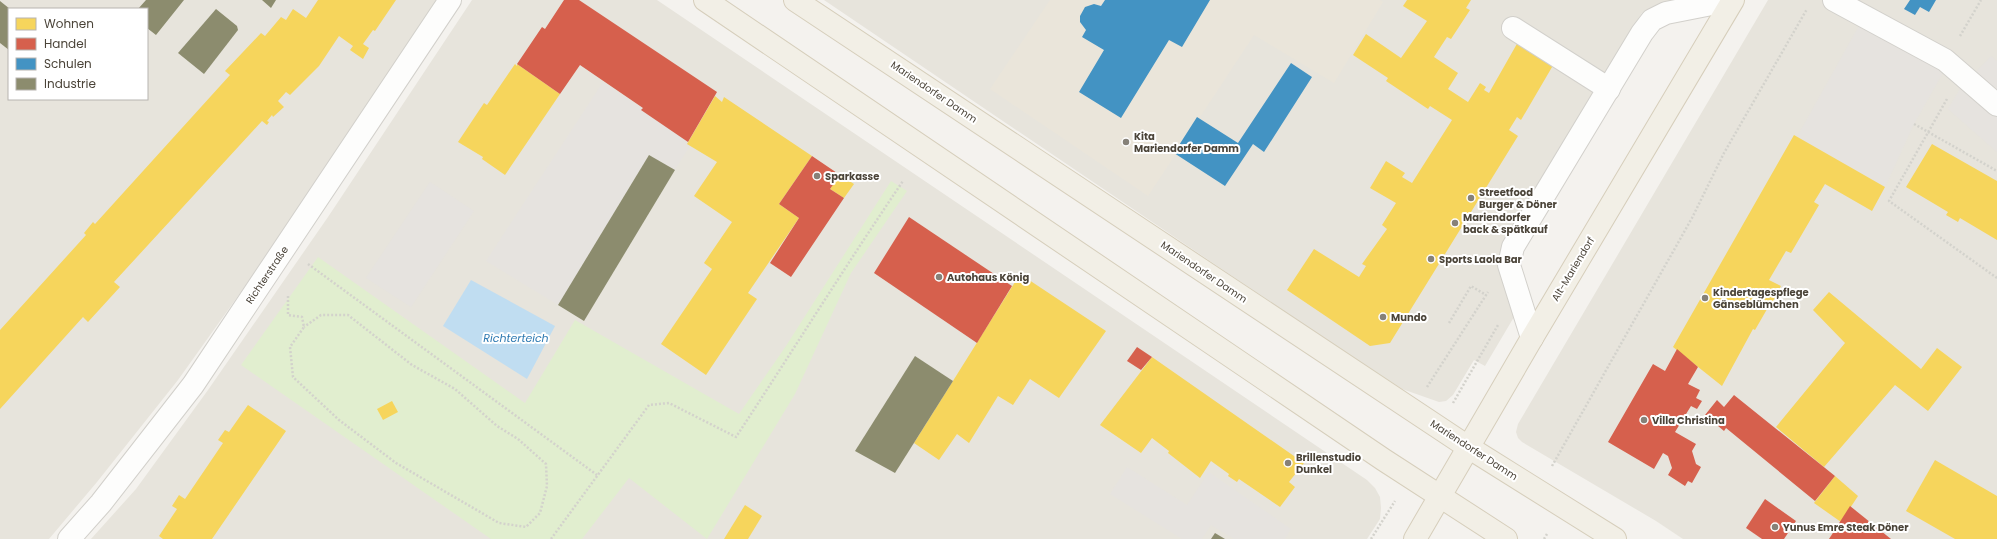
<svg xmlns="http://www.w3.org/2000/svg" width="1997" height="539" font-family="Poppins,sans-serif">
<rect width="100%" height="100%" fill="#f4f2ee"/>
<g fill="#e7e4dc" fill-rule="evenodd">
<path d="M 0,0 L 437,0 L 248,282 L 178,380 L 97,482 L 49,539 L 0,539 ZM 9,9 L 147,9 L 147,99 L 9,99 Z"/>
<polygon points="472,0 657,0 1367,480 1375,488 1380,497 1381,508 1380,519 1367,539 91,539 136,489 208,390 328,217"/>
<polygon points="824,0 1683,0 1657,5 1642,13 1595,88 1597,90 1526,211 1514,317 1485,366 1474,360 1453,395 1446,401 1439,402 1402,389 1346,353"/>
<polygon points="1768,0 1997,0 1997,539 1683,539 1656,521 1522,442 1518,438 1516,432 1518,424"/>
</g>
<polygon fill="#eae5da" points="1050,0 1380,0 1383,2 1334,83 1254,35 1148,196 990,89"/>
<polygon fill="#e1eecf" points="891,181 907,191 851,273 795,394 707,539 629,478 582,539 491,539 241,365 318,257 525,403 575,320 739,414 786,346"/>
<g fill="#e6e3df">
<polygon points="1860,24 1944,71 1914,124 1885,187 1797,137"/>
<polygon points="1991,56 1997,61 1997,152 1948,109 1960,89"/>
<polygon points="603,82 692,142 675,170 649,155 558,305 486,261"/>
<polygon points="430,182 474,211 411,307 366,278"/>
<polygon points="1127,467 1187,505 1209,472 1291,529 1285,539 1234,539 1211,525 1202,539 1182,539 1110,494"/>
</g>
<polygon fill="#c0ddf1" points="471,280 555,326 527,379 443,326"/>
<g fill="#f6d55c">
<polygon points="318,0 396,0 375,31 373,30 363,44 369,48 363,59 350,50 353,46 339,36 319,66 290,95 286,92 278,101 284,107 273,117 272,115 267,121 269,122 267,125 262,121 114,282 120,287 88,322 83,317 0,409 0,330 86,235 84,233 93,222 95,224 230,75 225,71 261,33 265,36 281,17 286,20 293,9 306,18"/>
<polygon points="1407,0 1471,0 1466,8 1470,10 1451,39 1447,37 1434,57 1458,73 1448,89 1468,102 1480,83 1486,87 1484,90 1489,93 1518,42 1555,62 1521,120 1517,117 1509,130 1518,136 1390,343 1370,346 1287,290 1314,249 1359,277 1366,266 1362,264 1387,229 1382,225 1396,203 1370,188 1386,161 1405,173 1402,177 1412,183 1452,120 1430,106 1428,109 1386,81 1388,78 1353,55 1366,34 1401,58 1427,21 1403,6"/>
<polygon points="515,64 517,66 517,64 560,94 505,175 482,159 483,157 458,142 484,103 487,105"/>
<polygon points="715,96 722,102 724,97 812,156 779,204 799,218 748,293 757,299 706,375 661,344 712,269 704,263 732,222 694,196 717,162 687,144"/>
<polygon points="1794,135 1885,187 1872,211 1825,184 1814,202 1819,205 1791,253 1786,251 1769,280 1781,286 1771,305 1770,304 1755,330 1753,329 1722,386 1673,347"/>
<polygon points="1932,144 1997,181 1997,240 1960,218 1958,222 1946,215 1948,212 1906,187"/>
<polygon points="840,175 854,184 844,198 830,189"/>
<polygon points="1020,274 1106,331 1059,398 1030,379 1013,405 998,396 969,443 957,434 939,460 914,443"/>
<polygon points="1829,292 1921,369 1937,348 1962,367 1928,411 1895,385 1824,467 1776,427 1845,343 1813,310"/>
<polygon points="1152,357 1304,463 1289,482 1295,487 1280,507 1239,479 1237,482 1228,476 1229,474 1211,461 1200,478 1168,453 1169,451 1152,438 1141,453 1100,425"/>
<polygon points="392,401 398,412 383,420 377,409"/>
<polygon points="248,405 286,431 212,539 163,539 159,536 177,509 172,506 179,495 185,499 223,443 218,440 225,430 229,432"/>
<polygon points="1935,460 1997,496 1997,539 1955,539 1906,511"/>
<polygon points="1835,476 1858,496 1841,522 1814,503"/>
<polygon points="745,505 762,516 748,539 724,539"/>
</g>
<g fill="#d6604d">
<polygon points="564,0 579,0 717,92 688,142 641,110 643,108 580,65 560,94 517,64 542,27 545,29"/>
<polygon points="812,156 840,175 830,189 844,198 791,277 770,263 799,218 779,204"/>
<polygon points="909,217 1012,286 977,343 874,273"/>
<polygon points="1137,347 1152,357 1141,370 1127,361"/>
<polygon points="1677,349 1698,367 1688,384 1700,390 1696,398 1702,401 1697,409 1691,406 1675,432 1696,444 1692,451 1696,464 1701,467 1692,483 1688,481 1685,486 1668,475 1672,468 1668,456 1663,453 1654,469 1608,442 1653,364 1665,371"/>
<polygon points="1734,395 1835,476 1815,501 1726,428 1724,431 1705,415 1717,400 1724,407"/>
<polygon points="1765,499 1796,521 1784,539 1762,539 1746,528"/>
<polygon points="1850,506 1891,539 1829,539"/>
</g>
<g fill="#4393c3">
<polygon points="1105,0 1210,0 1182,47 1169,40 1121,118 1079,92 1104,50 1082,37 1086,30 1080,22 1080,16 1085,7 1094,4 1101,6"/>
<polygon points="1910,0 1936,0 1929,12 1920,7 1915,15 1904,9"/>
<polygon points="1291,63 1312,77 1264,152 1253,144 1225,186 1174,153 1197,117 1238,143"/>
</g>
<g fill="#8c8c6e">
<polygon points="146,0 184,0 156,35 147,28 147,9 138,9"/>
<polygon points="262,0 276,0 271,8"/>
<polygon points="0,1 10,9 9,50 0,43"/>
<polygon points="216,9 237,26 238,30 204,74 178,53"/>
<polygon points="649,155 675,170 584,321 558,305"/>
<polygon points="915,356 953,381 895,473 855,451"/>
<polygon points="1215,533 1225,539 1211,539"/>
</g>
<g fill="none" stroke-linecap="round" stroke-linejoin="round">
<g stroke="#d2d0cb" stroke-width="24">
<g id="minor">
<polyline points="1834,0 1945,60 1997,105"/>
<polyline points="1513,28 1609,89"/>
<polyline points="1532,338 1509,265 1513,247 1642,33 1652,20 1666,13 1732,0"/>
<polyline points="69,539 101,503 193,385 450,0"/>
</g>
</g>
<g stroke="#d6cebb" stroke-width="24">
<g id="major">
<polyline points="705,0 1384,460 1506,539"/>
<polyline points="795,0 1468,447 1615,539"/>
<polyline points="1415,539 1532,338 1733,0"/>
</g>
</g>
<g stroke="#d3d2cc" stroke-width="2.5" stroke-dasharray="2 2" stroke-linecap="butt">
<polyline points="1960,36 1981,0"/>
<polyline points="1947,99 1889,201 1997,278"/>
<polyline points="1914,124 1997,171"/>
<polyline points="308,264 597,475"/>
<polyline points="288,296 288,315 302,317 304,327 290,347 293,377 339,420 396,463 499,523 526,527 540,513 547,486 546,464 518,439 497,426 455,389 412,365 348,315 321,315 304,327"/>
<polyline points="1449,323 1471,286 1486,295"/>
<polyline points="1427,387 1488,292"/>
<polyline points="1453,403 1498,325"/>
<polyline points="1552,466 1692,218 1724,153 1807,9"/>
<path d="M 551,539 L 649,405 L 669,403 L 736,437 C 792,352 846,265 903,181"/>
<polyline points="1371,539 1395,501"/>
<polyline points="1544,539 1547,534"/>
</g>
<use href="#minor" stroke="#fdfdfc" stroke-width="22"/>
<use href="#major" stroke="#f2efe6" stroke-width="22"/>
</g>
<g fill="#868178" stroke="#fff" stroke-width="1.5">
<circle cx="1126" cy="142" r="4"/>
<circle cx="817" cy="176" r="4"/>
<circle cx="1471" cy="198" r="4"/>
<circle cx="1455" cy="223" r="4"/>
<circle cx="1431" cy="259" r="4"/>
<circle cx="939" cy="277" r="4"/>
<circle cx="1705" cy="298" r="4"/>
<circle cx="1383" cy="317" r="4"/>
<circle cx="1644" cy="420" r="4"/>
<circle cx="1288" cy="463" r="4"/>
<circle cx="1775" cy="527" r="4"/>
</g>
<g text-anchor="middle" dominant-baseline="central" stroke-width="4" stroke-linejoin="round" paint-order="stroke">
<g font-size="10" fill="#4b4439" stroke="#fff">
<text transform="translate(934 92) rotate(34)">Mariendorfer Damm</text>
<text transform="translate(1573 269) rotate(-59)">Alt-Mariendorf</text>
<text transform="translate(1204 272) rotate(34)">Mariendorfer Damm</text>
<text transform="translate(267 275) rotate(-56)">Richterstraße</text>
<text transform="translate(1474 450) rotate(33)">Mariendorfer Damm</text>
</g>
<g font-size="10" font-weight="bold" fill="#4b4439" stroke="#fff" text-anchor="start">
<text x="1134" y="136">Kita<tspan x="1134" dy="12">Mariendorfer Damm</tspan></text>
<text x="825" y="176">Sparkasse</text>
<text x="1479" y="192">Streetfood<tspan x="1479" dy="12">Burger &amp; Döner</tspan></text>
<text x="1463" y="217">Mariendorfer<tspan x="1463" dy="12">back &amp; spätkauf</tspan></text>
<text x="1439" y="259">Sports Laola Bar</text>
<text x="947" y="277">Autohaus König</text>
<text x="1713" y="292">Kindertagespflege<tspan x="1713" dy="12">Gänseblümchen</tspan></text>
<text x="1391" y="317">Mundo</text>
<text x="1652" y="420">Villa Christina</text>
<text x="1296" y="457">Brillenstudio<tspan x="1296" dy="12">Dunkel</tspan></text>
<text x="1783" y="527">Yunus Emre Steak Döner</text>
</g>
<g font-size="11" font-style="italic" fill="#2e7ab2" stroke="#fff">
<text x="516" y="338">Richterteich</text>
</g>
</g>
<rect x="8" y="8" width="140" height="92" fill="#ffffff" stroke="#b7b4b0"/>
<rect x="16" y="18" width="20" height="12" fill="#f6d55c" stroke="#b7b4b0"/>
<text x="44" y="28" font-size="12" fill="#4b4439">Wohnen</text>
<rect x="16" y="38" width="20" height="12" fill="#d6604d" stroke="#b7b4b0"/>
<text x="44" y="48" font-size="12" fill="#4b4439">Handel</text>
<rect x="16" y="58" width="20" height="12" fill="#4393c3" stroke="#b7b4b0"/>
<text x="44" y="68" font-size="12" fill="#4b4439">Schulen</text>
<rect x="16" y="78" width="20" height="12" fill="#8c8c6e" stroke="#b7b4b0"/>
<text x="44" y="88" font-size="12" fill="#4b4439">Industrie</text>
</svg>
